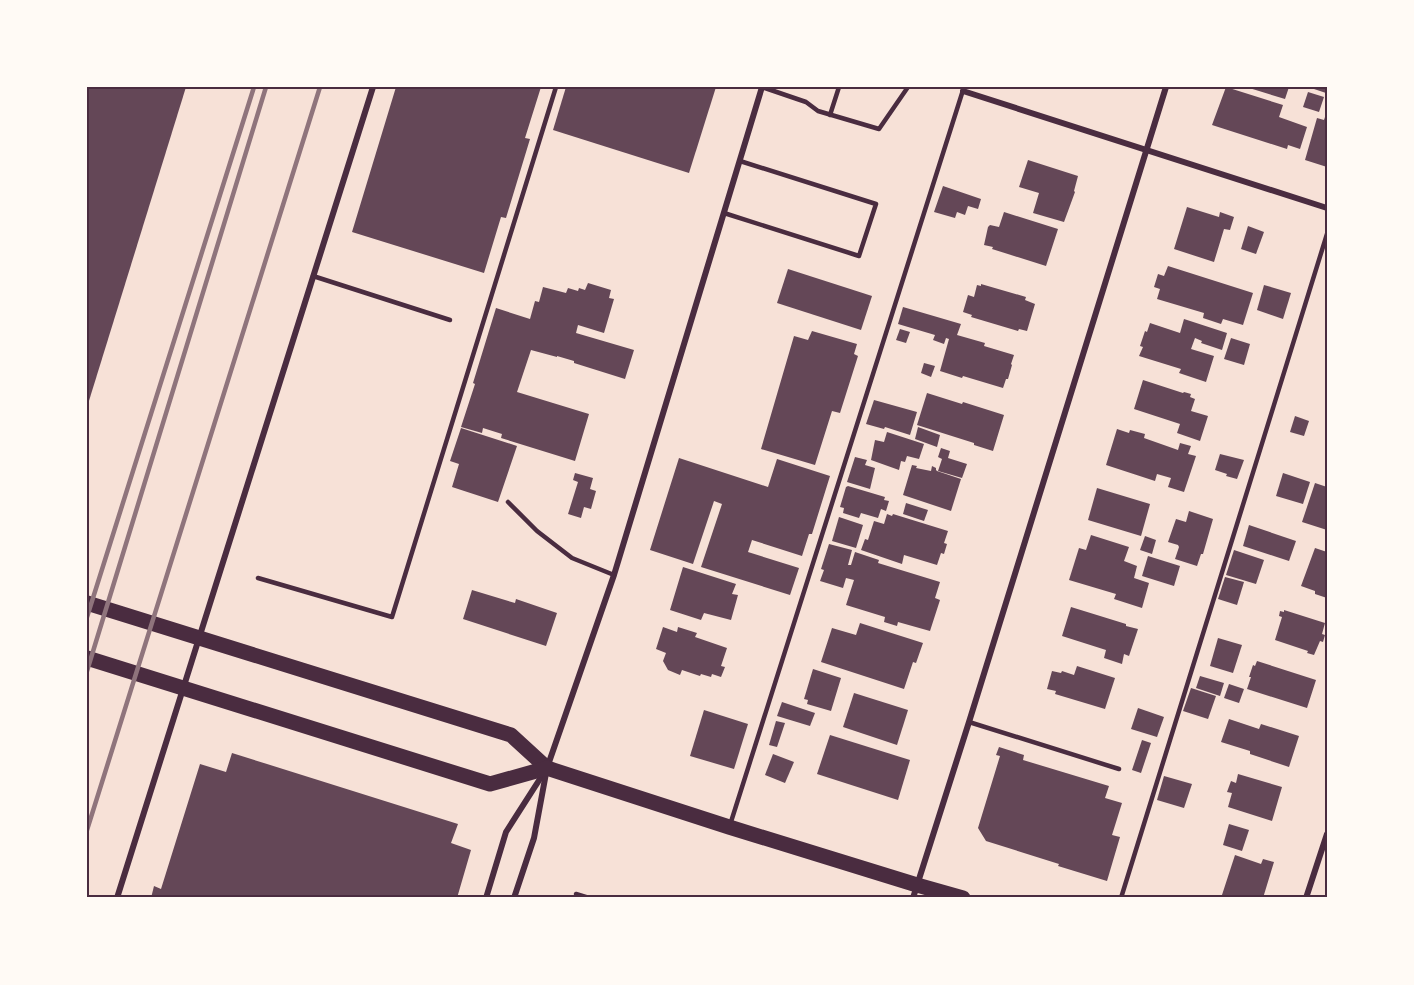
<svg xmlns="http://www.w3.org/2000/svg" width="1414" height="985" font-family="Helvetica,sans-serif">
<rect width="100%" height="100%" fill="#f7e1d7"/>
<g fill="#644757">
<polygon points="87,87 186,87 88,404 87,404"/>
<polygon points="396,87 541,87 525,138 530,139 506,218 501,217 484,273 352,232"/>
<polygon points="566,87 716,87 689,173 553,130"/>
<polygon points="1226,87 1283,105 1279,117 1307,127 1300,149 1288,145 1287,149 1212,125"/>
<polygon points="1246,87 1289,87 1285,99"/>
<polygon points="1308,87 1326,87 1327,91 1326,93"/>
<polygon points="1308,92 1324,97 1319,112 1303,107"/>
<polygon points="1325,117 1327,118 1327,167 1305,160 1317,118 1324,120"/>
<polygon points="1028,160 1078,176 1074,191 1075,192 1064,222 1033,213 1039,193 1019,187"/>
<polygon points="943,186 981,199 978,209 968,206 965,215 957,212 955,218 934,212"/>
<polygon points="1187,207 1219,217 1220,212 1234,217 1230,230 1224,229 1214,262 1174,249"/>
<polygon points="1004,212 1058,229 1046,266 992,249 993,247 984,245 988,227 990,225 999,227"/>
<polygon points="1248,226 1264,232 1256,254 1241,249"/>
<polygon points="1168,266 1253,293 1243,325 1223,319 1221,324 1203,318 1204,313 1157,299 1160,289 1154,287 1158,274 1164,276"/>
<polygon points="788,269 872,296 861,330 777,303"/>
<polygon points="588,283 611,290 609,298 614,299 604,333 578,325 576,333 634,350 625,379 574,363 574,361 557,356 557,357 531,350 517,392 589,414 575,461 501,438 502,434 483,428 482,433 461,427 475,384 473,383 496,308 530,319 535,301 539,302 543,287 566,293 568,288 578,291 579,288 585,290"/>
<polygon points="981,284 1026,297 1025,300 1035,304 1027,331 1019,329 1018,331 971,317 972,315 963,312 968,295 974,297 977,285 981,286"/>
<polygon points="1264,285 1291,293 1283,319 1257,310"/>
<polygon points="903,307 961,324 957,335 985,343 984,346 1014,355 1011,364 1012,365 1008,379 1006,379 1003,388 963,376 962,378 940,371 949,339 946,338 944,344 933,340 935,335 898,324"/>
<polygon points="1184,319 1227,333 1222,350 1201,343 1202,341 1195,338 1191,349 1214,356 1206,382 1179,373 1181,369 1139,356 1143,347 1140,346 1145,331 1147,332 1150,323 1180,333"/>
<polygon points="900,329 910,332 906,343 896,340"/>
<polygon points="812,331 857,344 854,354 858,356 840,413 832,411 815,465 761,449 794,336 808,340"/>
<polygon points="1231,338 1250,344 1244,365 1224,359"/>
<polygon points="924,363 935,366 931,377 921,373"/>
<polygon points="1143,380 1183,393 1184,392 1191,394 1190,397 1195,399 1191,411 1208,416 1200,441 1177,433 1180,424 1134,409"/>
<polygon points="927,393 962,404 963,402 1004,415 993,451 974,445 974,443 917,425"/>
<polygon points="874,400 917,412 910,435 885,427 884,429 866,424"/>
<polygon points="1295,416 1309,421 1304,436 1290,432"/>
<polygon points="918,427 940,435 937,447 915,439"/>
<polygon points="461,428 517,446 498,502 452,487 459,464 450,461"/>
<polygon points="1117,429 1129,433 1130,430 1145,434 1144,438 1178,450 1180,443 1191,446 1188,454 1196,456 1184,492 1168,487 1171,478 1157,474 1155,481 1106,465"/>
<polygon points="887,432 924,444 919,459 907,456 905,462 901,461 899,470 871,460 875,440 884,442"/>
<polygon points="941,448 950,451 948,458 967,464 962,478 938,471 942,459 938,457"/>
<polygon points="1220,454 1244,460 1237,479 1226,476 1227,474 1215,470"/>
<polygon points="855,457 867,460 865,465 875,468 870,489 847,482"/>
<polygon points="679,458 768,487 777,459 830,476 812,534 809,534 802,556 752,540 748,552 799,568 790,595 701,567 722,504 714,501 693,564 650,550"/>
<polygon points="912,465 917,466 916,468 931,471 932,466 936,468 936,470 937,471 961,479 951,511 903,495"/>
<polygon points="575,473 593,478 590,489 596,491 591,509 584,507 581,518 568,514 578,482 573,480"/>
<polygon points="1283,473 1310,482 1303,504 1276,496"/>
<polygon points="1315,483 1327,487 1327,530 1302,522"/>
<polygon points="848,486 885,497 884,500 889,501 886,511 881,509 878,518 861,513 859,518 843,513 844,508 840,507 846,487"/>
<polygon points="1097,488 1150,504 1141,536 1088,520"/>
<polygon points="906,503 928,510 924,521 903,514"/>
<polygon points="1189,511 1213,519 1203,554 1201,554 1197,566 1175,559 1179,547 1178,545 1168,542 1176,519 1186,522"/>
<polygon points="887,514 892,516 893,514 948,531 944,543 947,544 944,554 941,553 937,565 904,555 902,564 861,550 865,539 868,540 874,521 884,524"/>
<polygon points="839,517 863,525 856,548 832,541"/>
<polygon points="1249,525 1296,541 1289,561 1243,546"/>
<polygon points="1091,535 1129,547 1124,561 1137,566 1134,578 1149,583 1142,608 1114,599 1116,594 1069,580 1079,548 1086,550"/>
<polygon points="1145,536 1156,540 1152,554 1140,550"/>
<polygon points="829,544 852,550 848,565 851,565 855,552 879,560 878,563 940,582 935,598 940,600 930,631 898,622 897,626 884,622 885,617 846,605 854,580 846,578 843,588 820,581 824,570 821,569"/>
<polygon points="1315,548 1327,552 1327,598 1315,594 1315,591 1301,586"/>
<polygon points="1234,550 1264,560 1256,584 1226,575"/>
<polygon points="1148,556 1180,566 1174,586 1142,576"/>
<polygon points="683,567 736,584 732,594 738,595 731,620 704,613 701,620 670,610"/>
<polygon points="1225,577 1244,582 1237,605 1218,599"/>
<polygon points="472,590 515,603 516,599 557,613 546,646 463,619"/>
<polygon points="1071,607 1126,624 1126,626 1138,629 1129,656 1124,654 1122,664 1104,658 1106,650 1062,636"/>
<polygon points="1284,610 1325,623 1322,634 1325,635 1323,642 1320,641 1314,655 1307,653 1308,651 1275,640 1282,617 1279,616 1280,611 1284,612"/>
<polygon points="860,623 923,643 916,663 913,662 904,689 821,662 832,628 856,635"/>
<polygon points="663,627 677,632 678,627 697,633 695,637 727,648 721,666 725,667 721,677 712,674 711,677 701,674 700,676 682,670 680,675 668,670 663,661 666,653 656,649"/>
<polygon points="1218,638 1242,645 1233,673 1210,666"/>
<polygon points="1257,661 1316,680 1307,708 1247,689 1251,677 1249,677 1253,665 1255,666"/>
<polygon points="1077,666 1115,678 1105,709 1055,694 1056,691 1047,689 1052,671 1061,673 1062,671 1074,675"/>
<polygon points="813,669 841,678 831,711 807,704 808,700 804,699"/>
<polygon points="1200,676 1224,683 1220,696 1196,688"/>
<polygon points="1229,684 1244,689 1239,703 1224,698"/>
<polygon points="1191,688 1216,696 1208,719 1183,711"/>
<polygon points="854,693 908,710 897,745 843,727"/>
<polygon points="782,702 815,713 810,726 777,716"/>
<polygon points="1138,708 1164,717 1157,737 1131,729"/>
<polygon points="704,710 748,724 734,769 690,756"/>
<polygon points="1229,719 1259,729 1261,724 1299,736 1289,767 1250,754 1250,751 1221,742"/>
<polygon points="776,721 785,723 777,747 769,745"/>
<polygon points="830,735 910,760 898,800 817,774"/>
<polygon points="1142,740 1151,743 1141,773 1132,770"/>
<polygon points="999,747 1024,755 1023,760 1109,786 1105,798 1122,803 1112,835 1120,837 1107,881 1058,866 1059,864 986,841 978,828 1000,756 996,755"/>
<polygon points="232,753 458,824 451,843 471,850 457,898 151,898 154,886 161,889 200,764 226,772"/>
<polygon points="773,754 794,762 785,783 765,775"/>
<polygon points="1238,774 1282,787 1272,821 1228,807 1232,793 1227,792 1231,781 1236,783"/>
<polygon points="1164,776 1192,784 1184,808 1157,800"/>
<polygon points="1229,824 1249,830 1242,851 1223,845"/>
<polygon points="1235,855 1261,864 1263,859 1274,862 1263,898 1221,898"/>
</g>
<g fill="none" stroke-linecap="round" stroke-linejoin="round">
<g stroke="#4a2c40" stroke-width="4.5">
<polyline points="762,87 806,102 818,111 879,129 908,87"/>
<polyline points="830,115 839,87"/>
<polyline points="724,213 859,256 876,204 740,161"/>
<polyline points="313,276 450,320"/>
<polyline points="508,502 537,531 572,558 614,575"/>
<polyline points="258,578 392,617 556,87"/>
<polyline points="969,722 1119,769"/>
<polyline points="730,825 964,87"/>
<polyline points="576,894 589,898"/>
<polyline points="1121,898 1327,234"/>
</g>
<g stroke="#4a2c40" stroke-width="6">
<polyline points="963,91 1327,208"/>
<polyline points="117,898 373,87"/>
<polyline points="486,898 506,832 545,771"/>
<polyline points="514,898 534,838 547,768 614,575 762,87"/>
<polyline points="913,898 969,722 1166,87"/>
<polyline points="1306,898 1327,834"/>
</g>
<g stroke="#4a2c40" stroke-width="15">
<polyline points="87,603 511,735 547,768 729,827 917,885 963,898"/>
<polyline points="87,658 490,784 547,768"/>
</g>
<g stroke="#8f747c" stroke-width="4.5">
<polyline points="87,617 254,87"/>
<polyline points="87,671 266,87"/>
<polyline points="87,830 320,87"/>
</g>
</g>
<rect width="1414" height="985" fill="none" stroke="#fffaf5" stroke-width="177"/>
<rect x="88" y="88" width="1238" height="808" fill="none" stroke="#4a2c40" stroke-width="2"/>
</svg>
